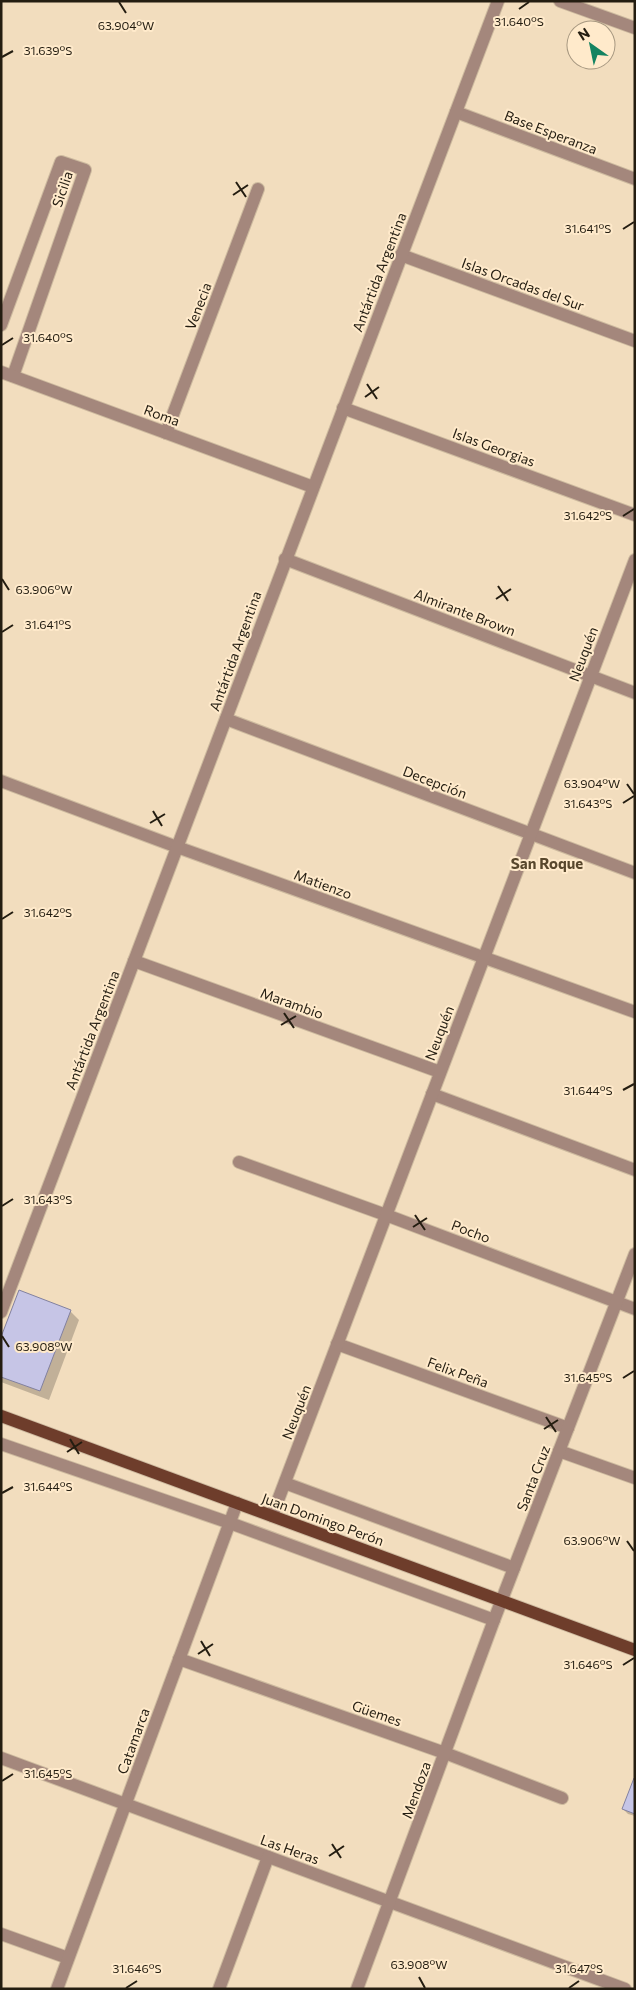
<svg xmlns="http://www.w3.org/2000/svg" width="636" height="1990" font-family="Commissioner,sans-serif">
<rect width="100%" height="100%" fill="#f2ddbe"/>
<g fill="#0003">
<polygon points="70,1311 79,1320 49,1400 1,1382 1,1341"/>
<polygon points="635,1780 635,1816 628,1814 623,1809"/>
</g>
<g fill="#c6c5e6" stroke="#82819f">
<polygon points="19,1290 71,1310 40,1391 1,1377 1,1337"/>
<polygon points="634,1778 635,1779 635,1814 622,1809"/>
</g>
<g fill="none" stroke-linecap="round" stroke-linejoin="round">
<g stroke="#cdba9f" stroke-width="14">
<g id="minor">
<polyline points="560,1 635,28"/>
<polyline points="456,112 635,179"/>
<polyline points="401,255 635,341"/>
<polyline points="1,325 61,162 85,170 13,376"/>
<polyline points="1,372 313,487"/>
<polyline points="343,408 635,515"/>
<polyline points="166,433 258,189"/>
<polyline points="285,559 635,693"/>
<polyline points="226,719 635,873"/>
<polyline points="1,781 177,847 635,1012"/>
<polyline points="134,961 440,1072"/>
<polyline points="432,1094 635,1170"/>
<polyline points="239,1162 386,1215 635,1309"/>
<polyline points="1,1312 498,1"/>
<polyline points="337,1344 568,1428"/>
<polyline points="1,1444 230,1523 494,1620"/>
<polyline points="559,1451 635,1478"/>
<polyline points="285,1483 514,1568"/>
<polyline points="272,1516 635,560"/>
<polyline points="179,1659 445,1753 562,1798"/>
<polyline points="1,1758 625,1989"/>
<polyline points="1,1934 68,1958"/>
<polyline points="57,1989 237,1503"/>
<polyline points="219,1989 268,1857"/>
<polyline points="357,1989 494,1620 635,1254"/>
</g>
</g>
<g stroke="#cdba9f" stroke-width="14">
<polyline id="major" points="1,1416 635,1650"/>
</g>
<use href="#minor" stroke="#a4877c" stroke-width="12"/>
<use href="#major" stroke="#6e3d2b" stroke-width="12"/>
</g>
<path fill="none" stroke="#241d11" stroke-width="2" d="M 119,2 L 126,13M 519,9 L 529,2M 2,57 L 13,51M 236,182 L 246,197M 233,195 L 248,185M 623,229 L 634,222M 2,345 L 13,338M 367,384 L 377,399M 365,397 L 379,387M 623,516 L 634,509M 2,579 L 9,590M 498,586 L 508,601M 496,599 L 511,589M 2,632 L 13,625M 627,784 L 634,794M 623,803 L 634,796M 153,811 L 162,826M 150,823 L 165,814M 2,919 L 13,912M 284,1013 L 294,1028M 281,1025 L 296,1016M 623,1090 L 634,1084M 2,1206 L 13,1199M 415,1215 L 425,1230M 413,1227 L 427,1218M 2,1336 L 9,1347M 623,1378 L 634,1371M 546,1417 L 556,1432M 544,1429 L 558,1420M 70,1439 L 79,1454M 67,1452 L 82,1442M 2,1493 L 13,1487M 627,1541 L 634,1551M 201,1641 L 210,1656M 198,1654 L 213,1644M 623,1665 L 634,1658M 2,1781 L 13,1774M 332,1844 L 341,1858M 329,1856 L 344,1846M 419,1977 L 425,1988M 126,1988 L 137,1981M 569,1988 L 579,1981"/>
<g text-anchor="middle" dominant-baseline="central" stroke-width="4" stroke-linejoin="round" paint-order="stroke">
<g font-size="14" fill="#241d11" stroke="#ffeacb">
<text transform="translate(551 132) rotate(21)">Base Esperanza</text>
<text transform="translate(62 189) rotate(-71)">Sicilia</text>
<text transform="translate(379 272) rotate(-69)">Antártida Argentina</text>
<text transform="translate(523 284) rotate(20)">Islas Orcadas del Sur</text>
<text transform="translate(198 306) rotate(-69)">Venecia</text>
<text transform="translate(162 415) rotate(20)">Roma</text>
<text transform="translate(494 447) rotate(20)">Islas Georgias</text>
<text transform="translate(465 612) rotate(21)">Almirante Brown</text>
<text transform="translate(235 651) rotate(-70)">Antártida Argentina</text>
<text transform="translate(583 654) rotate(-69)">Neuquén</text>
<text transform="translate(435 782) rotate(21)">Decepción</text>
<text transform="translate(323 884) rotate(20)">Matienzo</text>
<text transform="translate(292 1003) rotate(20)">Marambio</text>
<text transform="translate(92 1030) rotate(-69)">Antártida Argentina</text>
<text transform="translate(439 1033) rotate(-69)">Neuquén</text>
<text transform="translate(471 1231) rotate(21)">Pocho</text>
<text transform="translate(458 1372) rotate(20)">Felix Peña</text>
<text transform="translate(296 1412) rotate(-69)">Neuquén</text>
<text transform="translate(533 1478) rotate(-69)">Santa Cruz</text>
<text transform="translate(323 1519) rotate(20)">Juan Domingo Perón</text>
<text transform="translate(377 1713) rotate(19)">Güemes</text>
<text transform="translate(133 1741) rotate(-70)">Catamarca</text>
<text transform="translate(416 1790) rotate(-70)">Mendoza</text>
<text transform="translate(290 1849) rotate(20)">Las Heras</text>
</g>
<g font-size="15" font-weight="bold" fill="#58472c" stroke="#ffeacb">
<text x="547" y="863">San Roque</text>
</g>
</g>
<g font-size="12" text-anchor="middle" fill="#241d11" stroke="#ffeacb" stroke-width="4" stroke-linejoin="round" paint-order="stroke">
<text x="519" y="26">31.640°S</text>
<text x="126" y="30">63.904°W</text>
<text x="48" y="55">31.639°S</text>
<text x="588" y="233">31.641°S</text>
<text x="48" y="342">31.640°S</text>
<text x="588" y="520">31.642°S</text>
<text x="44" y="594">63.906°W</text>
<text x="48" y="629">31.641°S</text>
<text x="592" y="788">63.904°W</text>
<text x="588" y="808">31.643°S</text>
<text x="48" y="917">31.642°S</text>
<text x="588" y="1095">31.644°S</text>
<text x="48" y="1204">31.643°S</text>
<text x="44" y="1351">63.908°W</text>
<text x="588" y="1382">31.645°S</text>
<text x="48" y="1491">31.644°S</text>
<text x="592" y="1545">63.906°W</text>
<text x="588" y="1669">31.646°S</text>
<text x="48" y="1778">31.645°S</text>
<text x="419" y="1969">63.908°W</text>
<text x="137" y="1973">31.646°S</text>
<text x="579" y="1973">31.647°S</text>
</g>
<rect width="636" height="1990" fill="none" stroke="#241d11" stroke-width="5"/>
<g transform="translate(591 45) rotate(327)"><circle r="24" fill="#ffeacb" stroke="#a79881"/>
<path d="M0-4L9 19L0 12L-9 19Z" fill="#138361"/>
<text y="-8" font-size="14" font-weight="bold" text-anchor="middle" fill="#241d11">N</text>
</g>
</svg>
